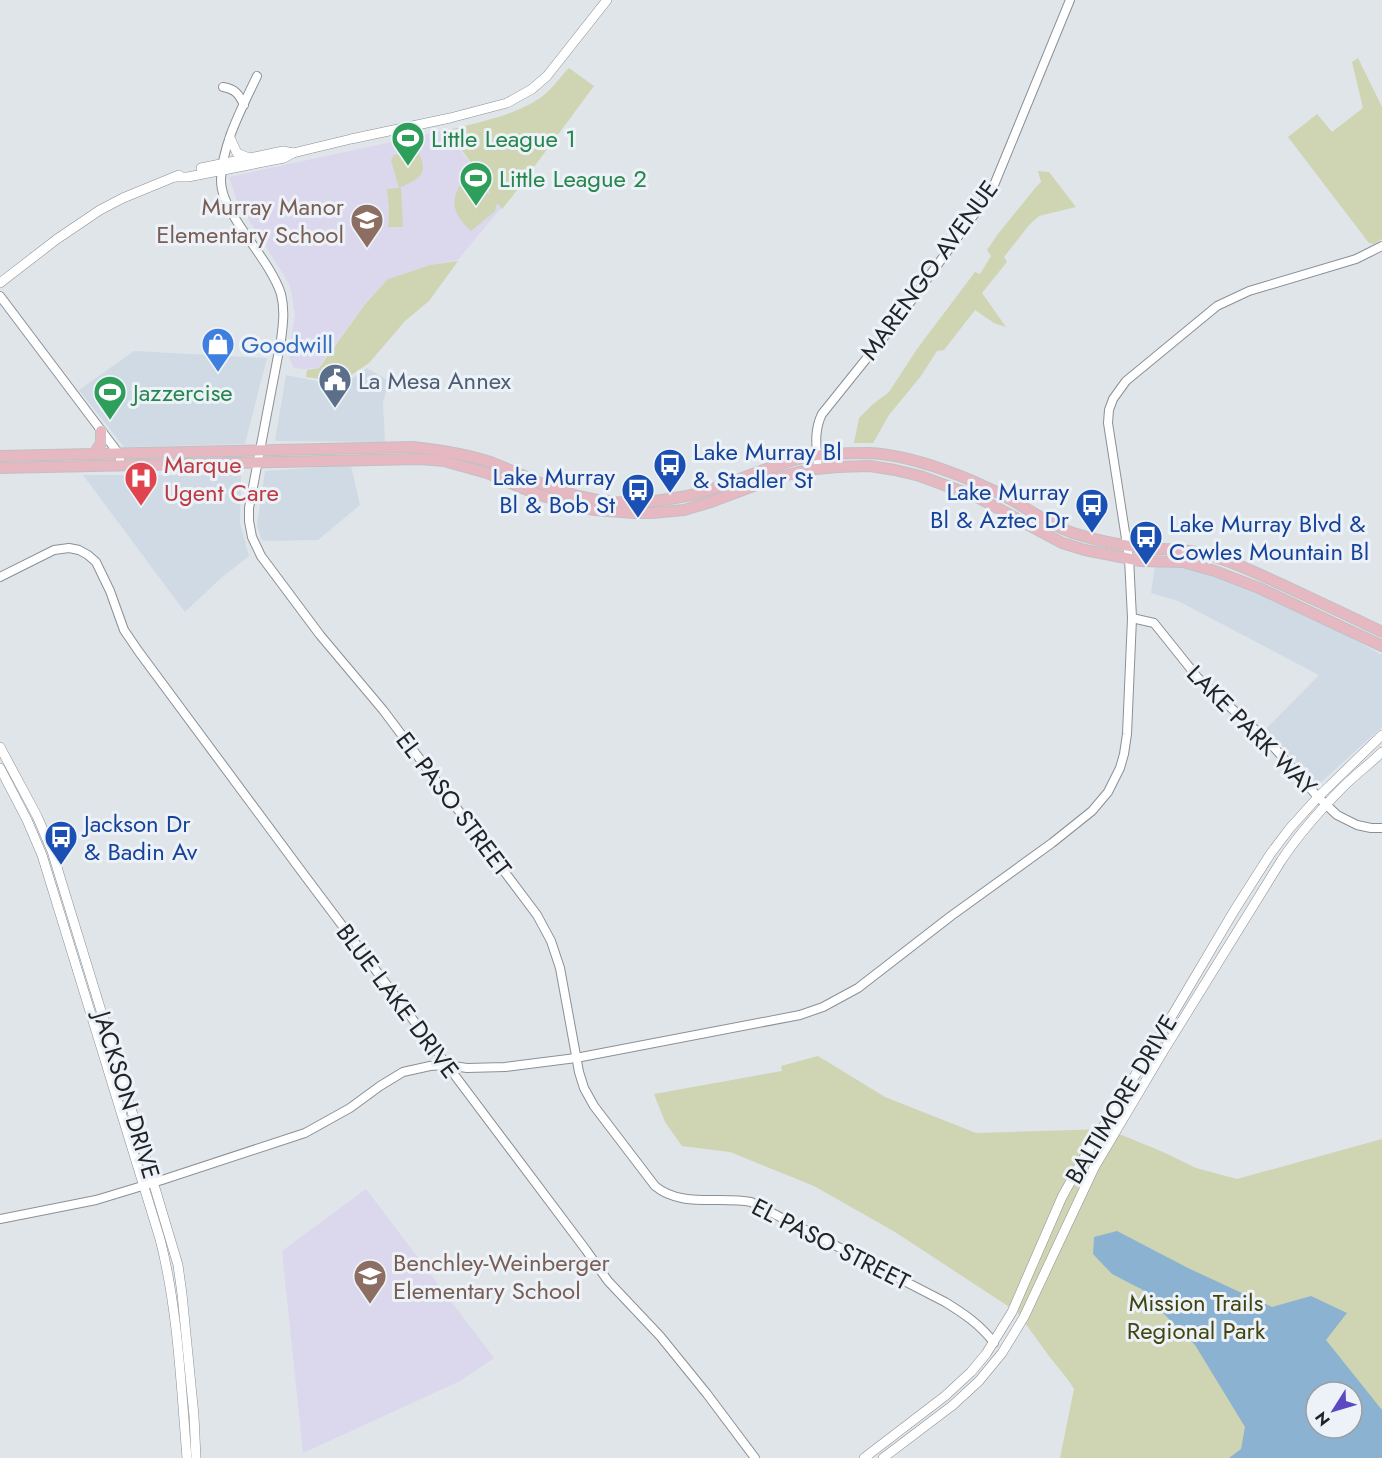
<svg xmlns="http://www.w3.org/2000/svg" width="1382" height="1458" font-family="Jost,sans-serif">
<rect width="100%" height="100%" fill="#e0e5ea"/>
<g fill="#cfdae5">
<polygon points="134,351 267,358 245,444 124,447 79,390"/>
<polygon points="367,368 389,381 383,403 385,442 275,441 286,375 341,386"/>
<polygon points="351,465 360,505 318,540 262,541 257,525 265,471"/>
<polygon points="83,475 241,475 240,523 249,556 221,578 185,612"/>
<polygon points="1155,565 1200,570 1244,586 1330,626 1382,655 1382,727 1318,785 1266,729 1319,675 1178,601 1151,593"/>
</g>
<g fill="#dbd7ed">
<polygon points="447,130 501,208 458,260 426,266 388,279 367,301 318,368 300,369 293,367 288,354 295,316 292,294 288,282 237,201 229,177"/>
<polygon points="366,1189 494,1358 460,1381 303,1453 282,1251"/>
</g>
<g fill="#cfd4b2" fill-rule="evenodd">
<polygon points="1358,58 1382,107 1382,239 1374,244 1369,243 1288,137 1317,114 1332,132 1363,108 1352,62"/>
<path d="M 569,68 L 594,86 L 511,198 L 502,209 L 497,203 L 495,211 L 471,231 C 451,213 448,196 468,176 L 491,195 L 483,180 L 448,130 C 479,122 513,116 540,98 C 551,91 560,77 569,68 Z"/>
<path d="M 418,152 C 430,174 419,179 399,188 L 401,188 L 403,227 L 388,227 L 389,209 L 387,189 L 399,188 L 391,160 L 394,155 Z"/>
<polygon points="1038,171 1049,172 1076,207 1039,216 1029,225 1004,257 1007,262 982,293 1006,327 994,323 975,310 944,350 937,351 921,376 889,415 873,443 854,443 859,418 872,405 889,392 917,349 975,272 980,274 991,256 987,250 998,234 1036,187 1041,182"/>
<polygon points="458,261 429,301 405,321 369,363 341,382 306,377 307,370 319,368 366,303 388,279 430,265"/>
<path d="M 818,1056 L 885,1097 L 976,1133 L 1107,1129 L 1163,1152 L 1196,1168 L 1237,1179 L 1382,1139 L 1382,1458 L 1060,1458 L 1074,1389 L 1069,1381 L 1049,1356 L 1017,1312 L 895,1232 L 814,1186 L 730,1152 L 682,1146 L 665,1122 L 654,1094 L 782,1071 L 781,1066 ZM 1316,1392 L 1352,1392 L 1352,1428 L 1316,1428 Z"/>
</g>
<path fill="#8bb3d1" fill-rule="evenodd" d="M 1117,1231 L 1188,1268 L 1272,1307 L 1311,1296 L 1347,1313 L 1326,1340 L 1382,1410 L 1382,1458 L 1229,1458 L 1241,1449 L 1245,1427 L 1195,1345 L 1163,1313 L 1143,1290 L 1112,1274 L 1093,1254 L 1094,1237 ZM 1316,1392 L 1352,1392 L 1352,1428 L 1316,1428 Z"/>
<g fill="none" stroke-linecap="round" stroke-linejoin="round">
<g stroke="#8b9095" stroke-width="10">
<g id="tertiary">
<path d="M 257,76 C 242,108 222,144 221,180 C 221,193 227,204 233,215 C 247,239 273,269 281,294 C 285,310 283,325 281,340 L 249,508 L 249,521 L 252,537 L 261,556 L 320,635 L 383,710 L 537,915 L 551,941 L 560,968 L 579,1072 L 584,1088 L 594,1106 L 655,1186 C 681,1208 720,1196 751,1202 L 945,1302 C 963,1313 981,1325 994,1343"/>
<path d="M 223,87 C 235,89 239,94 244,105"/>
<polyline points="0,296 119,454 121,465"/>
<path d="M 818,469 C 817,449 813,432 822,414 L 895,323 L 992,190 L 1070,0"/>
<polyline points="0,577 54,550 69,548 79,550 88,555 96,562 110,591 124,630 139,652 302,872 586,1250 608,1281 660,1336 707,1394 755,1458"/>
<polyline points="1132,618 1154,623 1198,678 1270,743 1318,797 1337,815 1357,825 1371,828 1382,828"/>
<polyline points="0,1219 96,1200 162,1180 305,1133 350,1108 380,1086 403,1072 430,1066 446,1065 467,1068 505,1067 576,1058 800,1015 823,1007 858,988 951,916 1052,843 1092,811 1108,792 1120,768 1124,754 1127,734 1132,618 1129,558 1108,423 1109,410 1113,399 1126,381 1217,306 1249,291 1356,259 1382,246"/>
</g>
</g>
<g stroke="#8b9095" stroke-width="10">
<g id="secondary">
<polyline points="230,138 237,153 249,158"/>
<polyline points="201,168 283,151 293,153"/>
<polyline points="176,177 188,177 284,158 293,153 351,139 450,118 507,103 532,89 547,76 607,0"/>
<polyline points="0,283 57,239 100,210 123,198 179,175"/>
<polyline points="0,747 37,816 52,851 137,1128 178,1265 182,1294 194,1416 196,1458"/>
<path d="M 0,768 L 27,820 L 42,855 L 160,1239 C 178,1309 181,1386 187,1458"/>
<polyline points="864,1458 945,1396 971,1372 986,1354 1012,1312 1062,1197 1082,1161 1173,1014 1234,911 1271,853 1290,828 1318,797 1382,735"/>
<path d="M 883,1458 L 953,1405 L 979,1381 L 1002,1353 L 1024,1317 L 1094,1168 L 1164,1050 L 1281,861 C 1299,834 1321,809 1344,786 C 1356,774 1370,764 1382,752"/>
</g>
</g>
<g stroke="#c1c1c2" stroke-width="12">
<g id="primary">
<polyline points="94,454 101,443 101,431"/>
<path d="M 0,456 L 413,447 C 441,450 467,454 493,463 C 511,470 528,478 545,485 C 567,494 591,500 615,502 C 636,503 660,501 681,497 C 722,490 761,467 803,458 C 823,453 848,453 869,453 C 913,455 971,478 1010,499 C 1030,510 1050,525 1073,533 C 1095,540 1120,545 1143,548 C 1163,550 1184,548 1204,554 C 1232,561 1259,574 1285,586 C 1317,601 1350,616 1382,632"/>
<polyline points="0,468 421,459 444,461 487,473 532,492 573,506 595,510 634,513 652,513 684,510 711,502 775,478 807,470 837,467 870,466 895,470 920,476 977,497 1062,543 1085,550 1141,561 1183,562 1215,571 1259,588 1382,646"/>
</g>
</g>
<use href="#tertiary" stroke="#fff" stroke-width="8"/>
<use href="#secondary" stroke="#fff" stroke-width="9"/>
<use href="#primary" stroke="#e5b8c2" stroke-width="10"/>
</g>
<defs>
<g id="stadium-pin" transform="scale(1.725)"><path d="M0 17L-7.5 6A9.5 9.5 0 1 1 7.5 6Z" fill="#2e9e5b" stroke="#edf2f8"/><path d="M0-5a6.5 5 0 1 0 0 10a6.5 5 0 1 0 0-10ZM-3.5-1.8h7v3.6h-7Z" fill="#fff"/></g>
<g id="school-pin" transform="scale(1.725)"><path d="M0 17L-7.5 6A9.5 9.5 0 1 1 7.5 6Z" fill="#8d6e63" stroke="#edf2f8"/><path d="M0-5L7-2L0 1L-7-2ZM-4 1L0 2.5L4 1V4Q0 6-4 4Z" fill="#fff"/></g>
<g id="shop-pin" transform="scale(1.725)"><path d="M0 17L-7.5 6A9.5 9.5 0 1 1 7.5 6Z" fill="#3f7fe0" stroke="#edf2f8"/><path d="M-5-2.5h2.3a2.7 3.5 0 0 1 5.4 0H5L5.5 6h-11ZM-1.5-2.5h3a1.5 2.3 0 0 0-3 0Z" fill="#fff"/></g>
<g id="civic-pin" transform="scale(1.725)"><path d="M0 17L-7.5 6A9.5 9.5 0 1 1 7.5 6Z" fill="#5c6f8a" stroke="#edf2f8"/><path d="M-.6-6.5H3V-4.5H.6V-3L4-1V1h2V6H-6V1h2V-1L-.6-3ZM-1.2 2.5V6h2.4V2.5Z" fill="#fff"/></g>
<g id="bus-pin" transform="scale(1.725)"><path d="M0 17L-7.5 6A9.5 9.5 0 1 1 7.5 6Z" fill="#1a4fb4" stroke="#edf2f8"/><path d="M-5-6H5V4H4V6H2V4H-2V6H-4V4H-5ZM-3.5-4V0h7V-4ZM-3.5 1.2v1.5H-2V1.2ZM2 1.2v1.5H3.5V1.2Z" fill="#fff"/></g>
<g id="hospital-pin" transform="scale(1.725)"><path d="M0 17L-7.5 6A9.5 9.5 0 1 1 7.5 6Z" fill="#e0444e" stroke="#edf2f8"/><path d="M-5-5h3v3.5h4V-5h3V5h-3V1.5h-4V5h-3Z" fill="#fff"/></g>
</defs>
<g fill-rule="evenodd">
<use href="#stadium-pin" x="408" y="138"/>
<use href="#stadium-pin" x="476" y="178"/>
<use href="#school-pin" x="367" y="220"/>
<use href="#shop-pin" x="218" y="344"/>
<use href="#civic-pin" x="335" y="380"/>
<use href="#stadium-pin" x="110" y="392"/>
<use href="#bus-pin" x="670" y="465"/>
<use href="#hospital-pin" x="141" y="478"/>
<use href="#bus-pin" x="638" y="490"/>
<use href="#bus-pin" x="1092" y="505"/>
<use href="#bus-pin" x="1146" y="537"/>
<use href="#bus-pin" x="61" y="837"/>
<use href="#school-pin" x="370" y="1276"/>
</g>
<g text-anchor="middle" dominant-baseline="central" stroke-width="6" stroke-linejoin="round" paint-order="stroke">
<g font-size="24" fill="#27864d" stroke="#edf2f8" text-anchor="start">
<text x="431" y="138">Little League 1</text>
<text x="499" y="178">Little League 2</text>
<text x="133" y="392">Jazzercise</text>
</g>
<g font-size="24" fill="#785e54" stroke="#edf2f8" text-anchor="end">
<text x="344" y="206">Murray Manor<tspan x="344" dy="28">Elementary School</tspan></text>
<text x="393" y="1262" text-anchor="start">Benchley-Weinberger<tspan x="393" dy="28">Elementary School</tspan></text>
</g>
<g font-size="24" fill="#212325" stroke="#edf2f8">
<text transform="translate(929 270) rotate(-54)">MARENGO AVENUE</text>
<text transform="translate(1252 730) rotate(45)">LAKE PARK WAY</text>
<text transform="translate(454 804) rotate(53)">EL PASO STREET</text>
<text transform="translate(398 1001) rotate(53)">BLUE LAKE DRIVE</text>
<text transform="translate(127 1095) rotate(73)">JACKSON DRIVE</text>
<text transform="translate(1121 1099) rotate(-59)">BALTIMORE DRIVE</text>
<text transform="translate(831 1244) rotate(27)">EL PASO STREET</text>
</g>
<g font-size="24" fill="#366cbe" stroke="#edf2f8" text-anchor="start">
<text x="241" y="344">Goodwill</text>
</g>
<g font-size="24" fill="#4e5e75" stroke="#edf2f8" text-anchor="start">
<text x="358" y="380">La Mesa Annex</text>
</g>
<g font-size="24" fill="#164399" stroke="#edf2f8" text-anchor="start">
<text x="693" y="451">Lake Murray Bl<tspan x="693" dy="28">&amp; Stadler St</tspan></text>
<text x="615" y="476" text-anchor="end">Lake Murray<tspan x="615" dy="28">Bl &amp; Bob St</tspan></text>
<text x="1069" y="491" text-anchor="end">Lake Murray<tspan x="1069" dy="28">Bl &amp; Aztec Dr</tspan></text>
<text x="1169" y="523">Lake Murray Blvd &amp;<tspan x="1169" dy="28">Cowles Mountain Bl</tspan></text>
<text x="84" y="823">Jackson Dr<tspan x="84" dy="28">&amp; Badin Av</tspan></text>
</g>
<g font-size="24" fill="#be3a42" stroke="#edf2f8" text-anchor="start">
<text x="164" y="464">Marque<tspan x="164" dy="28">Ugent Care</tspan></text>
</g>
<g font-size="24" fill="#414510" stroke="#edf2f8">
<text x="1196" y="1302">Mission Trails<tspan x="1196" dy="28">Regional Park</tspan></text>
</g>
</g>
<g transform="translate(1334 1410) rotate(233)"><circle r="28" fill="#edf2f8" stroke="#9b9fa4" stroke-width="1.5"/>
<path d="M0-4.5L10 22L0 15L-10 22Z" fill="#5c49c2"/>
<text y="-9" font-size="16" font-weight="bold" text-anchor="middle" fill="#212325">N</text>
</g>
</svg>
